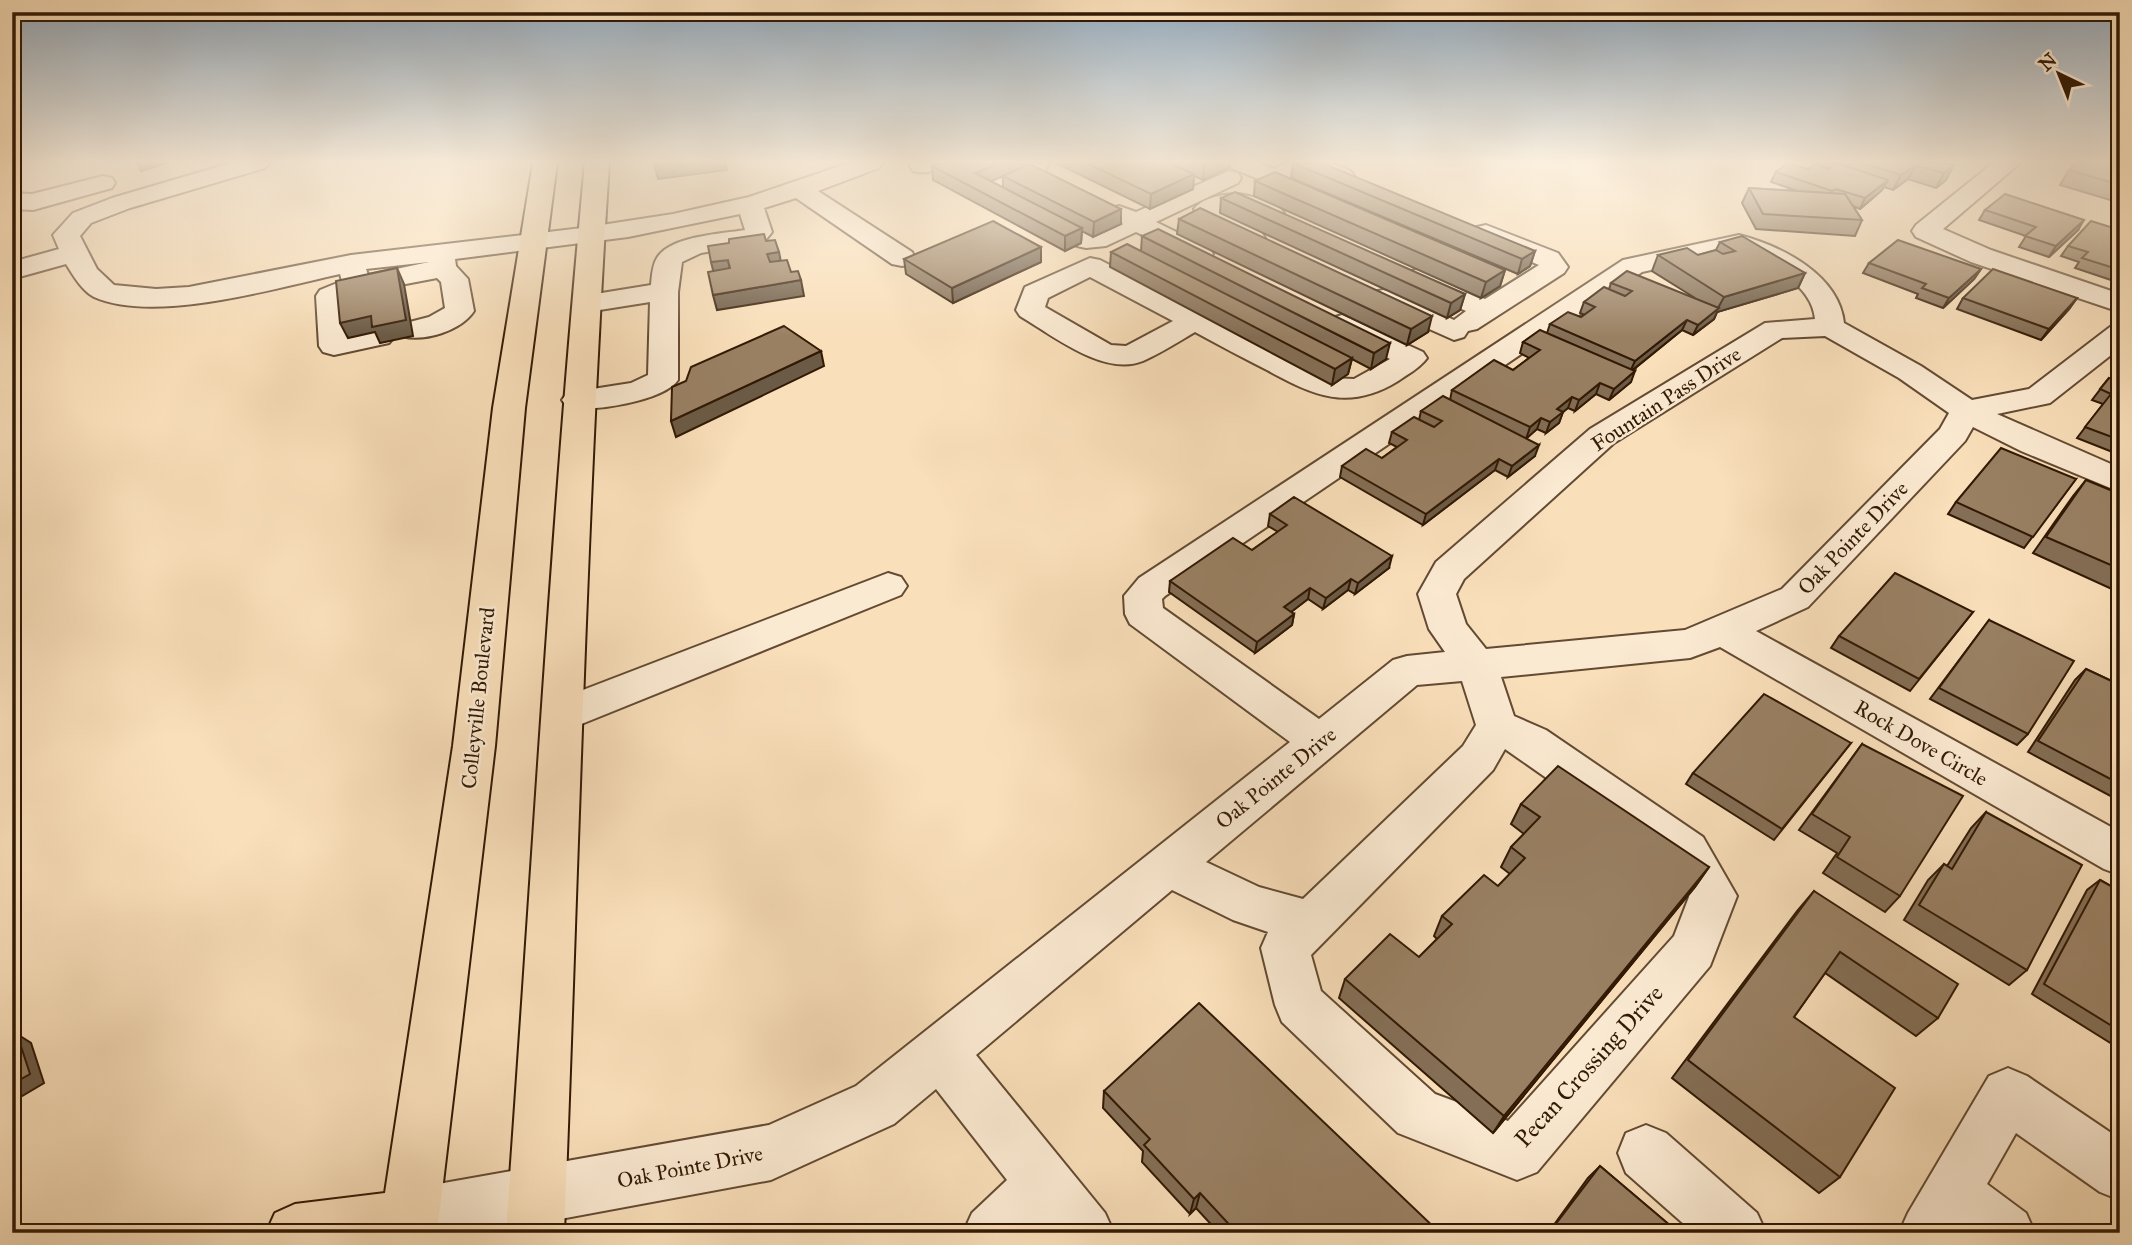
<svg xmlns="http://www.w3.org/2000/svg" width="2132" height="1245" font-family="'IM FELL Great Primer',serif">
<rect width="100%" height="100%" fill="#f9dfba"/>
<filter id="stains"><feTurbulence type="fractalNoise" baseFrequency=".00286" numOctaves="4"/><feColorMatrix values="0 0 0 0 .2 0 0 0 0 .09 0 0 0 0 .02 0 0 0 .5 -.17"/></filter>
<radialGradient id="worn" r=".72"><stop offset=".6" stop-color="#630" stop-opacity="0"/><stop offset="1" stop-color="#630" stop-opacity=".3"/></radialGradient>
<g fill="none" stroke-linecap="round" stroke-linejoin="round">
<g stroke="#634a32" stroke-width="4">
<g id="minor">
<path d="M 231,163 L 269,163 L 265,168 L 130,208 L 91,223 L 80,236 L 97,269 L 114,285 L 156,289 L 189,287 L 351,255 L 582,228 L 673,214 L 749,197 L 849,163 L 883,163 L 879,168 L 818,191 L 912,252 L 915,258 L 912,264 L 902,266 L 892,264 L 796,198 L 764,208 L 772,232 L 764,242 L 701,253 L 682,262 L 678,292 L 678,380 C 664,401 590,413 567,407 L 562,400 L 567,393 L 631,383 L 648,375 L 650,302 L 587,312 L 577,309 L 573,303 L 577,297 L 651,285 C 652,276 652,266 657,258 C 670,236 721,234 745,230 L 740,214 L 628,237 L 455,259 L 456,266 L 468,279 L 474,311 C 461,331 424,342 402,336 L 397,330 L 402,324 L 429,317 L 445,308 L 441,282 L 437,278 L 364,292 L 344,300 L 348,334 L 379,328 L 389,331 L 394,337 L 389,343 L 334,355 L 323,352 L 319,346 L 316,296 L 320,290 L 342,281 L 340,274 C 276,288 155,324 94,297 C 82,291 73,275 66,264 L 12,279 L 12,262 L 59,249 L 53,235 L 73,213 L 112,198 ZM 429,262 L 368,275 L 366,269 Z"/>
<path d="M 912,163 L 941,163 C 934,173 924,174 913,171 L 910,166 Z"/>
<polygon points="1023,163 1049,164 1041,176 1009,190 1091,232 1115,222 1106,214 1110,209 1119,206 1136,212 1229,171 1238,173 1241,178 1238,183 1156,222 1209,248 1213,254 1209,260 1200,262 1136,232 1106,246 1086,248 1077,246 985,197 982,192 987,181 1023,166"/>
<path d="M 1227,163 L 1260,163 L 1274,169 C 1288,158 1343,159 1354,175 L 1351,180 C 1328,186 1318,167 1293,177 L 1314,186 L 1317,191 L 1314,196 L 1305,198 L 1231,168 Z"/>
<polygon points="1993,163 2020,163 1943,229 1991,250 2120,294 2120,312 1971,262 1916,237 1912,231 1916,225"/>
<polygon points="103,176 112,178 115,183 112,188 33,210 12,209 12,193 32,194"/>
<path d="M 1239,194 C 1254,197 1275,201 1284,213 L 1280,218 C 1259,224 1243,203 1221,212 L 1261,232 L 1265,238 L 1261,244 C 1241,249 1220,233 1202,224 L 1194,209 C 1203,197 1225,194 1239,194 Z"/>
<polygon points="1486,225 1558,253 1568,267 1564,273 1477,329 1468,331 1464,337 1454,340 1373,304 1369,298 1373,292 1383,290 1393,292 1454,320 1466,311 1406,284 1402,278 1406,272 1416,270 1426,272 1485,299 1539,265 1477,239 1473,233 1477,227"/>
<path d="M 1739,235 C 1782,246 1839,275 1844,323 L 1921,366 L 1972,400 L 2029,389 L 2110,327 L 2120,324 L 2120,348 L 2050,403 L 1997,414 L 2120,468 L 2120,492 L 2021,451 L 1973,427 L 1965,441 L 1808,607 L 1756,631 L 2120,832 L 2120,875 L 2104,869 L 1720,647 L 1690,658 L 1501,677 L 1514,716 L 1546,730 L 1703,837 L 1737,896 L 1710,966 L 1537,1172 L 1517,1180 L 1398,1133 L 1282,1022 L 1275,1005 L 1261,948 L 1268,932 L 1233,920 L 1172,890 L 976,1055 L 1105,1213 L 1114,1233 L 1048,1233 L 1042,1225 L 1034,1233 L 963,1233 L 972,1213 L 1007,1180 L 936,1089 L 894,1124 L 771,1180 L 485,1233 L 387,1233 L 381,1218 L 390,1198 L 410,1189 L 769,1125 L 856,1086 L 1290,742 L 1130,624 L 1125,614 L 1124,596 L 1139,578 L 1623,260 ZM 1737,251 C 1767,263 1812,283 1815,319 L 1765,323 L 1590,429 L 1436,562 L 1418,594 L 1429,629 L 1445,652 L 1407,656 L 1393,660 L 1319,719 L 1163,608 L 1162,599 L 1165,596 L 1642,272 ZM 1825,336 L 1899,378 L 1949,413 L 1940,429 L 1782,589 L 1685,630 L 1486,649 L 1466,624 L 1456,594 L 1464,579 L 1614,443 L 1782,338 ZM 1462,681 L 1476,725 L 1463,746 L 1303,899 L 1259,887 L 1206,862 L 1417,685 ZM 1505,749 L 1671,865 L 1689,897 L 1674,936 L 1508,1121 L 1435,1094 L 1321,991 L 1311,955 L 1493,770 Z"/>
<path d="M 1090,258 L 1100,260 L 1329,378 L 1354,379 L 1390,359 L 1332,330 L 1327,324 L 1332,318 L 1342,315 L 1423,352 L 1427,358 C 1420,368 1408,374 1398,381 C 1348,412 1313,395 1267,370 C 1243,358 1219,345 1195,332 C 1178,342 1161,353 1143,361 C 1104,377 1052,335 1020,316 L 1016,310 L 1025,287 ZM 1090,277 L 1173,321 L 1126,346 L 1111,345 L 1045,307 L 1048,298 Z"/>
<polygon points="888,573 901,577 907,586 901,595 579,725 564,730 549,725 543,714 549,703"/>
<polygon points="2008,1068 2027,1076 2120,1139 2120,1200 2100,1192 2016,1133 1987,1184 2026,1213 2035,1233 1899,1233 1908,1213 1989,1076"/>
<polygon points="1646,1125 1666,1133 1757,1213 1766,1233 1694,1233 1626,1173 1618,1153 1626,1133"/>
</g>
</g>
<g stroke="#311904" stroke-width="4">
<g id="major">
<polygon points="533,163 557,163 525,408 495,746 437,1233 266,1233 275,1213 295,1204 385,1193 453,746 493,408"/>
<path d="M 585,163 L 609,163 C 586,519 578,876 564,1233 L 506,1233 C 532,876 551,519 585,163 Z"/>
</g>
</g>
<use href="#minor" fill="#fbead2" fill-rule="evenodd"/>
<use href="#major" fill="#f9dfba" fill-rule="evenodd"/>
</g>
<g fill="#846e55" stroke="#311904" stroke-width="2" fill-rule="evenodd">
<polygon points="1056,163 1230,163 1230,167 1203,180 1194,176 1193,189 1150,209"/>
<polygon points="1293,163 1535,251 1530,266 1518,274 1291,178"/>
<polygon points="1812,163 1946,163 1946,180 1936,188 1908,179 1893,190 1884,187 1882,190 1860,209 1853,206 1862,220 1855,236 1756,229 1742,203 1749,188 1798,191 1771,182 1776,172 1829,169"/>
<polygon points="2120,163 2120,203 2060,185 2069,170"/>
<path d="M 932,166 L 1025,167 L 1121,224 L 1093,237 L 1082,231 L 1081,243 L 1065,251 L 933,180 ZM 1003,176 L 1003,188 L 991,181 Z"/>
<polygon points="1255,181 1505,270 1500,286 1481,298 1254,196"/>
<polygon points="1221,198 1465,294 1460,310 1447,318 1220,213"/>
<polygon points="1985,210 2078,230 2049,257 2019,247 2026,236 1979,220"/>
<polygon points="1179,219 1428,332 1407,345 1177,234"/>
<polygon points="2120,230 2120,283 2075,268 2079,262 2061,256 2068,246"/>
<polygon points="1142,236 1386,359 1371,369 1352,359 1348,374 1332,385 1110,267 1111,252 1141,251"/>
<polygon points="1720,242 1805,273 1798,288 1717,312 1714,319 1693,335 1682,330 1633,370 1631,382 1609,400 1596,394 1575,411 1568,408 1563,412 1559,423 1546,433 1537,429 1526,438 1535,456 1508,477 1495,470 1423,525 1340,477 1342,466 1382,458 1397,447 1389,443 1392,432 1419,420 1421,411 1450,400 1452,390 1513,370 1529,358 1520,353 1523,342 1547,333 1550,324 1581,317 1585,315 1580,313 1584,302 1609,289 1611,283 1695,298 1652,271 1658,255 1698,255 1716,250"/>
<polygon points="904,259 1041,262 953,303 906,274"/>
<polygon points="1869,263 1981,269 1974,279 1943,308 1916,298 1918,294 1863,273"/>
<polygon points="1963,298 2077,298 2069,309 2041,340 1957,309"/>
<polygon points="2109,378 2120,381 2120,455 2077,438 2103,404 2092,400"/>
<polygon points="2076,479 2024,548 1948,514 1956,502"/>
<polygon points="2086,480 2120,494 2120,583 2114,590 2033,553 2073,496"/>
<polygon points="1270,514 1389,568 1355,594 1348,590 1323,609 1308,599 1291,612 1294,614 1292,625 1255,653 1169,592 1170,581 1252,550 1278,532 1268,526"/>
<polygon points="1973,612 1910,691 1831,648 1839,636"/>
<polygon points="1989,620 2028,734 2017,745 1930,699"/>
<polygon points="2086,669 2120,685 2120,801 2028,752 2075,680"/>
<polygon points="1851,743 1774,840 1686,784 1693,773"/>
<polygon points="1862,744 1900,896 1885,912 1823,873 1837,853 1799,830"/>
<polygon points="1521,804 1709,867 1695,887 1493,1133 1339,998 1345,979 1419,957 1437,939 1434,936 1442,916 1498,886 1510,874 1501,867 1511,847 1524,834 1511,824"/>
<polygon points="1986,812 2027,970 2009,985 1904,920 1928,880 1944,864 1947,866 1971,828"/>
<polygon points="2100,880 2120,891 2120,1049 2032,994 2087,890"/>
<polygon points="1814,891 1938,1018 1916,1036 1825,973 1794,1017 1840,1177 1819,1193 1672,1078 1797,911"/>
<polygon points="1104,1091 1440,1233 1219,1233 1196,1208 1190,1214 1142,1162 1143,1151 1103,1108"/>
<polygon points="1600,1166 1679,1233 1548,1233 1588,1178"/>
</g>
<g fill="#6b5a45" stroke="#311904" stroke-width="2">
<polygon points="137,163 167,163 141,171"/>
<polygon points="665,163 725,163 727,170 658,179 654,164"/>
<polygon points="999,163 1025,163 1025,167 975,188 975,173"/>
<polygon points="1208,163 1230,163 1230,167 1203,180 1204,165"/>
<polygon points="1916,165 1908,179 1893,190 1901,175"/>
<polygon points="1954,165 1946,180 1936,188 1944,173"/>
<polygon points="1194,174 1193,189 1150,209 1151,194"/>
<polygon points="1888,180 1882,190 1860,209 1865,198"/>
<polygon points="1121,209 1121,224 1093,237 1094,222"/>
<polygon points="2084,220 2078,230 2049,257 2056,246"/>
<polygon points="1082,228 1081,243 1065,251 1065,236"/>
<polygon points="1041,247 1041,262 953,303 952,288"/>
<polygon points="1535,251 1530,266 1518,274 1522,259"/>
<polygon points="779,252 782,267 770,269 767,254"/>
<polygon points="728,260 731,275 715,278 711,262"/>
<polygon points="397,268 404,284 413,336 380,343 375,332 348,338 340,323"/>
<polygon points="1981,269 1974,279 1943,308 1949,298"/>
<polygon points="1505,270 1500,286 1481,298 1486,282"/>
<polygon points="1805,273 1798,288 1717,312 1714,319 1693,335 1698,325 1718,308 1724,297"/>
<polygon points="801,280 804,296 717,310 713,295"/>
<polygon points="1465,294 1460,310 1447,318 1451,303"/>
<polygon points="2077,298 2069,309 2041,340 2049,329"/>
<polygon points="1432,316 1428,332 1407,345 1411,329"/>
<polygon points="1687,320 1682,330 1630,372 1635,361"/>
<polygon points="1390,343 1386,359 1371,369 1374,353"/>
<polygon points="821,351 824,366 676,437 671,421"/>
<polygon points="1352,358 1348,374 1332,385 1335,369"/>
<polygon points="1635,371 1631,382 1609,400 1614,389"/>
<polygon points="1600,383 1596,394 1575,411 1579,400"/>
<polygon points="1572,397 1568,408 1563,412 1559,423 1546,433 1550,422 1557,409"/>
<polygon points="1541,418 1537,429 1526,439 1530,427"/>
<polygon points="1539,445 1535,456 1508,477 1512,466"/>
<polygon points="1499,459 1495,470 1423,525 1426,514"/>
<polygon points="1392,556 1389,568 1355,594 1358,583"/>
<polygon points="1351,579 1348,590 1323,609 1326,598"/>
<polygon points="1310,588 1308,599 1282,619 1284,607"/>
<polygon points="1294,614 1292,625 1255,653 1257,642"/>
<polygon points="1709,867 1695,887 1493,1133 1504,1116"/>
<polygon points="17,1034 31,1043 44,1083 12,1102 12,1084"/>
<polygon points="1200,1193 1196,1208 1190,1214 1194,1199"/>
</g>
<g fill="#998063" stroke="#311904" stroke-width="2">
<polygon points="938,163 999,163 975,173 1082,228 1065,236 932,166"/>
<polygon points="1086,163 1169,163 1194,174 1151,194"/>
<polygon points="1293,163 1322,163 1535,251 1522,259"/>
<polygon points="1788,163 1808,169 1815,164 1829,169 1836,163 1888,180 1865,198 1836,189 1832,191 1776,172"/>
<polygon points="1863,163 1946,163 1954,165 1944,173 1916,165 1901,175"/>
<polygon points="2077,163 2120,163 2120,185 2069,170"/>
<polygon points="1030,164 1121,209 1094,222 1003,176"/>
<polygon points="1275,172 1505,270 1486,282 1255,181"/>
<polygon points="1749,188 1845,194 1862,220 1763,214"/>
<polygon points="1235,192 1465,294 1451,303 1221,198"/>
<polygon points="2005,194 2084,220 2056,246 2025,236 2036,227 1985,210"/>
<polygon points="1200,208 1432,316 1411,329 1179,219"/>
<polygon points="993,221 1041,247 952,288 904,259"/>
<polygon points="2091,221 2120,230 2120,270 2082,258 2088,252 2068,246"/>
<polygon points="1158,229 1390,343 1374,353 1142,236"/>
<polygon points="764,234 766,241 775,240 779,252 767,254 770,262 787,260 791,272 798,271 801,280 713,295 708,272 730,268 728,260 711,262 708,246 729,243 729,239"/>
<polygon points="1742,236 1805,273 1724,297 1658,255 1687,248 1698,255 1716,250 1723,254 1735,251 1720,242"/>
<polygon points="1898,240 1981,269 1949,298 1922,288 1926,284 1869,263"/>
<polygon points="1127,244 1352,358 1335,369 1111,252"/>
<polygon points="397,268 406,320 372,327 371,316 340,323 336,281"/>
<polygon points="1993,269 2077,298 2049,329 1963,298"/>
<polygon points="1627,271 1719,308 1698,325 1687,320 1635,361 1550,324 1568,312 1581,317 1595,307 1584,302 1604,287 1625,296 1632,291 1611,283"/>
<polygon points="784,326 821,351 671,421 672,387 686,381 691,367"/>
<polygon points="1540,330 1635,371 1614,389 1600,383 1579,400 1572,397 1557,409 1563,412 1550,422 1541,418 1530,427 1452,390 1494,360 1513,370 1540,350 1523,342"/>
<polygon points="2109,378 2120,381 2120,440 2085,427 2111,394 2100,389"/>
<polygon points="1443,396 1539,445 1512,466 1499,459 1426,514 1342,466 1366,449 1382,458 1407,440 1392,432 1414,417 1434,427 1442,421 1421,411"/>
<polygon points="2001,448 2076,479 2033,537 1956,502"/>
<polygon points="2086,480 2120,494 2120,569 2046,537"/>
<polygon points="1294,497 1392,556 1358,583 1351,579 1326,598 1310,588 1284,607 1294,614 1257,642 1170,581 1233,538 1252,550 1287,525 1270,514"/>
<polygon points="1895,573 1973,612 1919,679 1839,636"/>
<polygon points="1989,620 2074,661 2028,734 1939,688"/>
<polygon points="2086,669 2120,685 2120,784 2038,741"/>
<polygon points="1764,694 1851,743 1782,829 1693,773"/>
<polygon points="1862,744 1963,796 1900,896 1837,857 1850,837 1812,814"/>
<polygon points="1558,766 1709,867 1504,1116 1345,979 1390,934 1419,957 1452,924 1442,916 1484,875 1498,886 1525,858 1511,847 1540,817 1521,804"/>
<polygon points="1986,812 2082,865 2027,970 1919,905 1944,864 1952,869"/>
<polygon points="2100,880 2120,891 2120,1031 2044,984"/>
<polygon points="1814,891 1958,984 1938,1018 1840,952 1794,1017 1895,1088 1840,1177 1688,1060"/>
<polygon points="1199,1003 1440,1233 1237,1233 1200,1193 1194,1199 1144,1145 1150,1139 1104,1091"/>
<polygon points="17,1034 30,1074 12,1084 12,1036"/>
<polygon points="1600,1166 1679,1233 1549,1233"/>
</g>
<linearGradient id="sky" x2="0" y2="1"><stop stop-color="#93aabd"/><stop offset="0.48" stop-color="#fcf1e0"/><stop offset="1" stop-color="#fcf1e0" stop-opacity="0"/></linearGradient>
<rect width="2132" height="337" fill="url(#sky)"/>
<g text-anchor="middle" dominant-baseline="central" stroke-width="5" stroke-linejoin="round" paint-order="stroke">
<g font-size="21" fill="#311904" stroke="#fbead2">
<text transform="translate(1666 399) rotate(-33)">Fountain Pass Drive</text>
<text transform="translate(1853 538) rotate(-46)">Oak Pointe Drive</text>
<text transform="translate(478 698) rotate(-84)">Colleyville Boulevard</text>
<text transform="translate(1921 743) rotate(30)">Rock Dove Circle</text>
<text transform="translate(1276 778) rotate(-39)">Oak Pointe Drive</text>
<text transform="translate(690 1167) rotate(-11)">Oak Pointe Drive</text>
</g>
<g font-size="24" fill="#311904" stroke="#fbead2">
<text transform="translate(1589 1066) rotate(-48)">Pecan Crossing Drive</text>
</g>
</g>
<rect width="2132" height="1245" fill="none" stroke="#f9dfba" stroke-width="42"/>
<rect x="14" y="14" width="2104" height="1217" fill="none" stroke="#311904" stroke-width="3.5"/>
<rect x="21" y="21" width="2090" height="1203" fill="none" stroke="#311904" stroke-width="2"/>
<g transform="translate(2059 74) rotate(317)" stroke="#fbead2" stroke-width="5" paint-order="stroke">
<path d="M0-5L12 26L0 18L-12 26Z" fill="#311904"/>
<text y="-10" font-size="19" font-weight="bold" text-anchor="middle" fill="#311904">N</text>
</g>
<rect width="100%" height="100%" filter="url(#stains)"/>
<rect width="100%" height="100%" fill="url(#worn)"/>
</svg>
